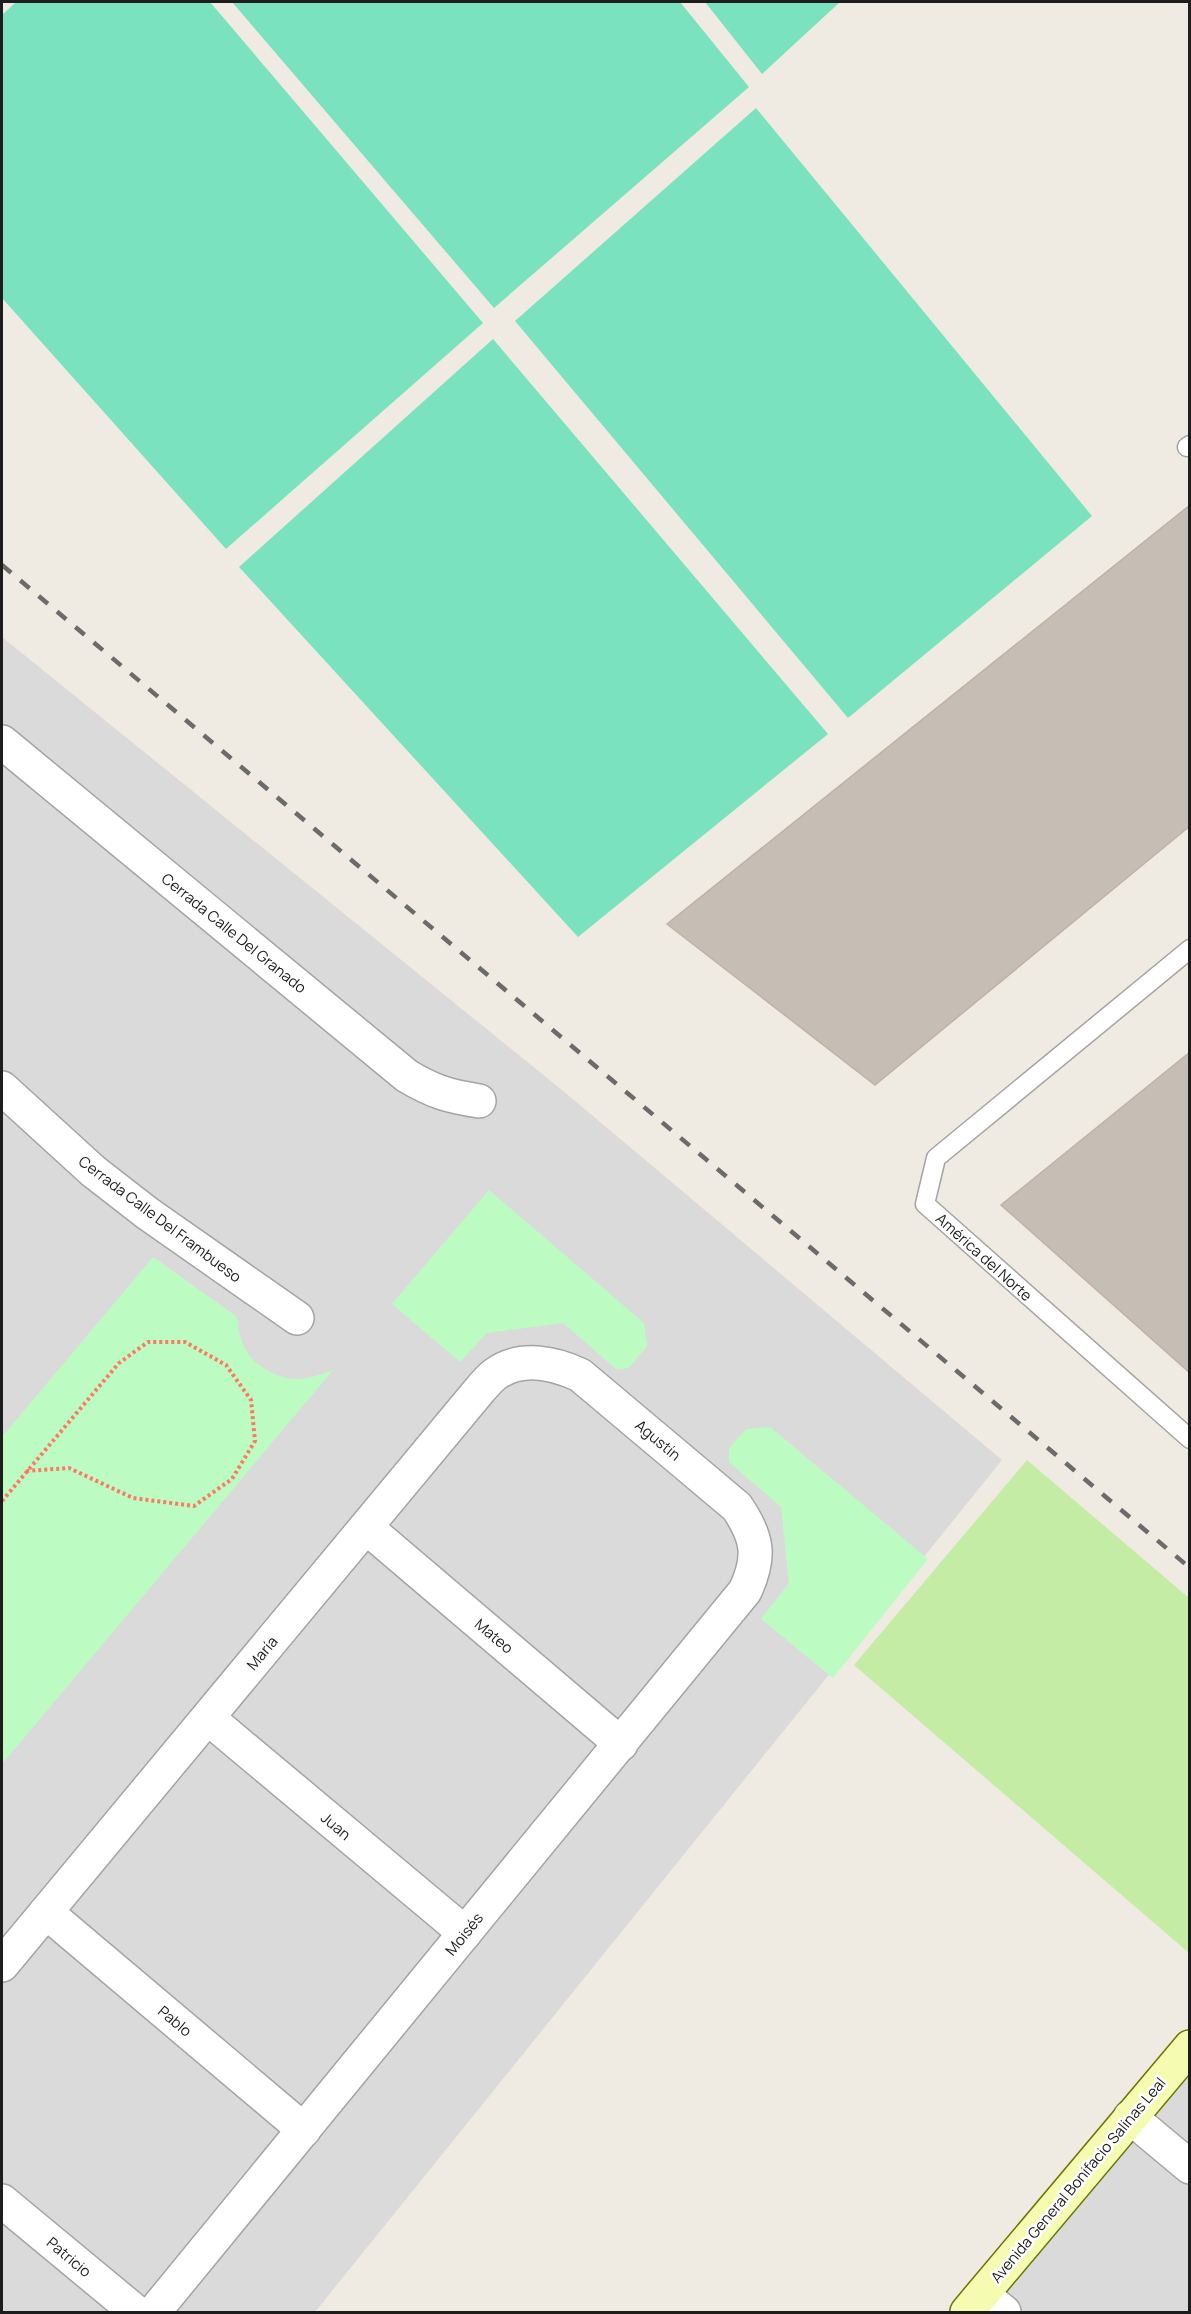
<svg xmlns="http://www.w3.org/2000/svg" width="1191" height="2314" font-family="Manrope,sans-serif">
<rect width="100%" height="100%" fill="#efebe2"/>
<g fill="#dbdada">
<polygon points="2,637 562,1090 1002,1460 315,2312 2,2312"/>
<polygon points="1189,2060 1189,2312 973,2312"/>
</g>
<polygon fill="#c5eca5" points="1027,1460 1189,1598 1189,1953 854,1665"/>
<g fill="#bcfcc3">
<polygon points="489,1190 644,1323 647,1346 629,1368 616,1369 563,1323 487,1333 460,1362 392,1304"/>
<path d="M 153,1257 L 237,1317 C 239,1343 248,1363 273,1373 C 284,1378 294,1381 306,1378 C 315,1377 324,1373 333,1370 L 2,1764 L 2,1437 Z"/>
<polygon points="770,1427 928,1559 833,1678 761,1619 789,1583 781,1507 729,1462 729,1448 746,1429"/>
</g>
<g fill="#7be2bf">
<polygon points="16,2 210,2 483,323 226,549 2,298 2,15"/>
<polygon points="232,2 680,2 749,87 494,308"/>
<polygon points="705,2 704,2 840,2 762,74"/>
<polygon points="756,108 1092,516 848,718 515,321"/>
<polygon points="493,339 828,734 578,937 239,567"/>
</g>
<g fill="#c6bdb5" stroke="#c1b2a4" stroke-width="1.5">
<polygon points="1190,505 1190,826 875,1085 667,924"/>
<polygon points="1190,1052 1190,1373 1001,1205"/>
</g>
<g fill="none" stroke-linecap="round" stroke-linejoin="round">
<g stroke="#a4a4a4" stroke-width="21">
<g id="lane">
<polyline points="1187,447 1190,445"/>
<polyline points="1190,949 936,1158 925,1204 1190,1439"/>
</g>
</g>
<g stroke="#a4a4a4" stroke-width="36">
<g id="street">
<path d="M 2,742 L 407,1076 C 434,1092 448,1096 479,1101"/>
<polyline points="2,1088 93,1171 147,1213 297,1318"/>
<polyline points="367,1528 621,1744"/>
<polyline points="208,1718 465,1933"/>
<polyline points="46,1912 304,2130"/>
<path d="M 2,1965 L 478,1392 C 483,1386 488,1380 494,1375 C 520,1355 554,1363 580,1375 L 737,1507 C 758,1538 761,1557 745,1591 L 154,2312"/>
<polyline points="1130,2117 1190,2167"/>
<polyline points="2,2201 136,2312"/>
<polyline points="983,2295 1004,2312"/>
</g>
</g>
<g stroke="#670" stroke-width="36">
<polyline id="secondary" points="967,2312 1190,2047"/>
</g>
<polyline stroke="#ff7962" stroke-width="4" stroke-dasharray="3 3" stroke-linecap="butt" points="2,1501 119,1363 148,1342 185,1342 226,1365 251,1400 255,1441 232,1479 194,1506 133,1498 69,1468 26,1471"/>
<use href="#lane" stroke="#fff" stroke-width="18"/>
<use href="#street" stroke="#fff" stroke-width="33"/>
<use href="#secondary" stroke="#f5fcb2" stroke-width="33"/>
<polyline stroke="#6b6b6b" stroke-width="4.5" stroke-dasharray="12 12" stroke-linecap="butt" points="2,565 1190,1568"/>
</g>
<g text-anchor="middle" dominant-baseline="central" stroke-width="5" stroke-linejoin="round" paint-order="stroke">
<g font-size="15" fill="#1d1d1d" stroke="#fff">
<text transform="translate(234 933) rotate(39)">Cerrada Calle Del Granado</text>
<text transform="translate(160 1219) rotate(37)">Cerrada Calle Del Frambueso</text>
<text transform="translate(984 1257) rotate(42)">América del Norte</text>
<text transform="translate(658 1440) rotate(40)">Agustín</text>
<text transform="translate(494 1636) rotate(40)">Mateo</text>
<text transform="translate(262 1653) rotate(-50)">María</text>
<text transform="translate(336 1826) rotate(40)">Juan</text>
<text transform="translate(464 1934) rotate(-51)">Moisés</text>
<text transform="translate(175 2021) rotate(40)">Pablo</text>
<text transform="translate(1078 2180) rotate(-50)">Avenida General Bonifacio Salinas Leal</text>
<text transform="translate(69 2257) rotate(40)">Patricio</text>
</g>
</g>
<rect width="1191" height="2314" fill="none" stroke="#1d1d1d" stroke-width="6"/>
</svg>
